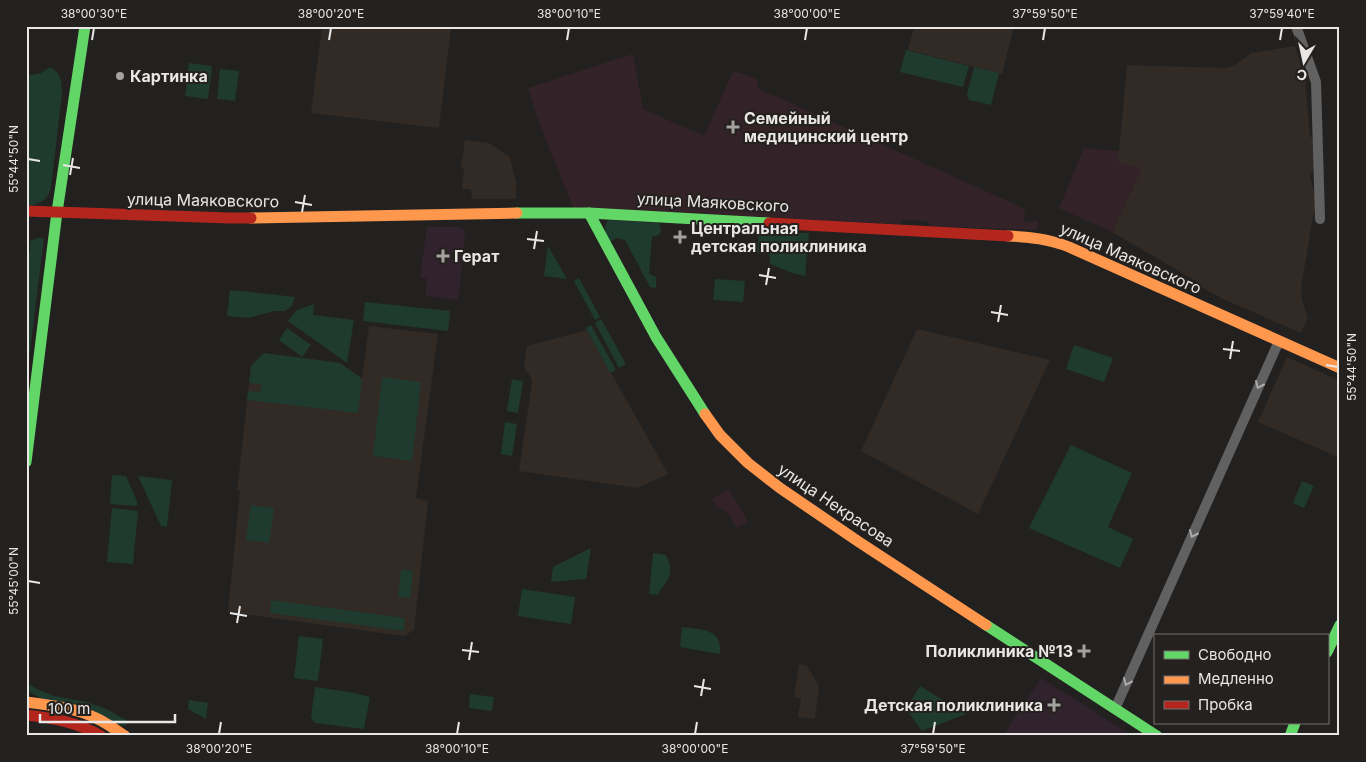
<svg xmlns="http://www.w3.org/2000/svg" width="1366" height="762" font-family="Inter,sans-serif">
<rect width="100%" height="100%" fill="#232120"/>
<g fill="#332329">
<polygon points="633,54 643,109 704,136 733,71 756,78 758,82 757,88 1025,209 1024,222 1038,221 1037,228 1035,230 930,226 927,221 908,220 901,220 901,224 573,207 541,128 528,88"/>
<polygon points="1084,148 1119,151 1143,167 1112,232 1059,208"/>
<polygon points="729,489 748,522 737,528 728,513 716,506 712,499"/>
</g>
<g fill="#312a25">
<polygon points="322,26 454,26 451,28 439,128 311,113"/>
<polygon points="914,26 1014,26 1002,74 908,50"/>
<polygon points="1295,46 1305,80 1310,136 1313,139 1317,161 1310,176 1316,200 1301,288 1302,300 1308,318 1301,333 1223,299 1196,284 1196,281 1112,232 1142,168 1118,163 1127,65 1225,68 1234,66 1251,53"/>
<polygon points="465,140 489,143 510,157 516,183 516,199 472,199 471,189 462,189 464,168 461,167"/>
<polygon points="369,326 438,334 416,498 428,501 414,630 404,636 228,612 240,491 237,490 251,366 264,353 340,363 362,378"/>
<polygon points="917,329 1050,360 978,514 861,451"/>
<polygon points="587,330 668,474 638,488 519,471 532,382 531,378 524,367 527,346"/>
<polygon points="1287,357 1340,381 1340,458 1258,422"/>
<polygon points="799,664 807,666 819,686 815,719 798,717 801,698 794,697"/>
</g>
<g fill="#30232d">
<polygon points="427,227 461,227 464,230 465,235 458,300 425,296 427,279 420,278"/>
<polygon points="1041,678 1133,736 1003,736"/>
</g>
<g fill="#1f3a2e">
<polygon points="906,50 969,66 963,87 900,72"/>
<polygon points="189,63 212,66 208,99 185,96"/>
<path d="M 50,67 C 61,73 62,81 62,93 L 51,188 C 48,200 38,205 26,207 L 26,76 L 41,73 Z"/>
<polygon points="974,67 999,73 991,105 969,100 967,94"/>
<polygon points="220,69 239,71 235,101 217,99"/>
<path d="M 609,220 L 658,223 L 660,225 L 661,231 L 659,235 L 652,237 L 649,274 L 656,277 L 656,288 L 650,287 L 625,240 L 616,238 L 610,242 C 607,234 601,227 609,220 Z"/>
<polygon points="759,231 809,233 805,276 792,273 770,264 770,255 757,253"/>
<polygon points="38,238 44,238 26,383 26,284 29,279 26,275 26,258 30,251 30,241"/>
<polygon points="548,246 567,279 544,276"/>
<polygon points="579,278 600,317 595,320 574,281"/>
<polygon points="715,279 745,281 743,302 713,300"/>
<polygon points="230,290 295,297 292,306 285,311 274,311 248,318 227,316"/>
<polygon points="365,302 450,311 448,331 363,321"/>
<polygon points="314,304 313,315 354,320 347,363 288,321 297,310"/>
<polygon points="601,319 626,364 619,368 595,323"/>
<polygon points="591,325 616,370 610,373 586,328"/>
<polygon points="287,328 311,345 302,357 279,340"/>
<polygon points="1074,345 1113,358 1104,382 1066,369"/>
<polygon points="264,353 340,363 362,379 358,413 247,400 248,391 260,392 261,384 249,383 251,366"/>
<polygon points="382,377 421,382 412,461 373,456"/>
<polygon points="512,379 523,381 518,413 507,411"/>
<polygon points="505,422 517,424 512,456 501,454"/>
<polygon points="1071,445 1132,473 1108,527 1133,539 1120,568 1029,528"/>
<polygon points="112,475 126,476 138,504 135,506 110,504"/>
<polygon points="138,476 172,480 167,527 161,526"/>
<polygon points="1302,481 1314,486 1304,508 1293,503"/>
<polygon points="251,505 274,508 269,543 246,540"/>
<polygon points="112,508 138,511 133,564 107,562"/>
<polygon points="591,548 586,579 551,582 553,567"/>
<path d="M 653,553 L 666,555 C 675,575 668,579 657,595 L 649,594 Z"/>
<polygon points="401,569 413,571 410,598 398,597"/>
<polygon points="522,589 575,597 571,624 518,616"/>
<polygon points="271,600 405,618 404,631 270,613"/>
<path d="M 682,627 C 702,630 723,628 720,654 L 680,647 Z"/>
<polygon points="299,636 323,639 318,681 294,678"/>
<polygon points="27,683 37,689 54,696 87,702 106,709 126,720 127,724 124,726 40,698 26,690"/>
<polygon points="920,686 966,714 922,731 906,709"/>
<polygon points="315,687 350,692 370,697 364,729 315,723 311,717"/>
<polygon points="470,694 494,697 492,711 469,708"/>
<polygon points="189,700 208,703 206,719 188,709"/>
</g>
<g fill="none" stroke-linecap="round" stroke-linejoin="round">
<g stroke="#626161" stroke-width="10">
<polyline points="1296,26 1316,82 1320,219"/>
<polyline points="1115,709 1279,341"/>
</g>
<g stroke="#63d668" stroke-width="11">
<polyline points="517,213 589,213 769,223"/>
<polyline points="589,213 656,337 705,414"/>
<polyline points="26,462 57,212 85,26"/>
<polyline points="986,625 1157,736"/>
<polyline points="1327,652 1340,625"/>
<polyline points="1290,736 1295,723"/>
</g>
<g stroke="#ff974d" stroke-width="11">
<polyline points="251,218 517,213"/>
<path d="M 1008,236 C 1030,237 1049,239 1069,247 L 1340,368"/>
<polyline points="705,414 720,435 748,463 780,488 859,542 986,625"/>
<path d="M 26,702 C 50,705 76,708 98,719 C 108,724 116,730 125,736"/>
</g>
<g stroke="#b3261e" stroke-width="11">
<polyline points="26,211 230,218 251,218"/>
<polyline points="769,223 1008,236"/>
<path d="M 26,715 C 53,718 77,722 101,736"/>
</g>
</g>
<defs><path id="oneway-chevron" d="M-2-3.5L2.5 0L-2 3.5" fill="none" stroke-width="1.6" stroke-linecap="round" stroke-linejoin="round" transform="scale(1.25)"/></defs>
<g stroke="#acabaa">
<use href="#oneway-chevron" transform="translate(1259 385) rotate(114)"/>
<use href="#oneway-chevron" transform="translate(1193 534) rotate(114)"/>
<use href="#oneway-chevron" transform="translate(1127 682) rotate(114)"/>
</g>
<path fill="none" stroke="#e9e7e6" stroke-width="2" d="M 92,40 L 94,28M 329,40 L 331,28M 567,40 L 569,28M 805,40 L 807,28M 1043,40 L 1045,28M 1280,40 L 1282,28M 28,159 L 40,161M 63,165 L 80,168M 70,175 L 73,158M 295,202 L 312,205M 302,212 L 305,195M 527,239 L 544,241M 534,249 L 537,231M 759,275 L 776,278M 766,285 L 769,268M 991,312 L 1008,315M 998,322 L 1001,305M 1223,349 L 1240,351M 1230,359 L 1233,341M 1326,365 L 1338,367M 28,581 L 40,583M 230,613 L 247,616M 237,623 L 240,606M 462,650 L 479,652M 469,660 L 472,642M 694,686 L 711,689M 701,696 L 704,679M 219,734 L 221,722M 457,734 L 459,722M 695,734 L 697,722M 933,734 L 935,722"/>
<g fill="#a4a2a1" stroke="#24211f" stroke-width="2">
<circle cx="120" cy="76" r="5"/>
<path d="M730.5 119.5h5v5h5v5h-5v5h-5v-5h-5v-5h5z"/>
<path d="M677.5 229.5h5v5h5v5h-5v5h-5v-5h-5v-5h5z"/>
<path d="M440.5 248.5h5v5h5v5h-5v5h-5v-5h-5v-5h5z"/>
<path d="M1081.5 643.5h5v5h5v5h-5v5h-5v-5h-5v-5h5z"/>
<path d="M1051.5 697.5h5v5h5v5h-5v5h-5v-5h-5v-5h5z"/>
</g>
<g text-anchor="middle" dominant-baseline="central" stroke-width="4" stroke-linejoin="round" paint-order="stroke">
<g font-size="16" font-weight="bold" fill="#e9e7e6" stroke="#24211f" text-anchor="start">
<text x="130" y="76">Картинка</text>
<text x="744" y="118">Семейный<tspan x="744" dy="18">медицинский центр</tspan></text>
<text x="691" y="228">Центральная<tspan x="691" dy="18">детская поликлиника</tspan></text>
<text x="454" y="256">Герат</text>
<text x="1073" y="651" text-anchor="end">Поликлиника №13</text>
<text x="1043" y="705" text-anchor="end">Детская поликлиника</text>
</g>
<g font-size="16" fill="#e9e7e6" stroke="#24211f">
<text transform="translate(203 200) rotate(1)">улица Маяковского</text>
<text transform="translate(713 202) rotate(3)">улица Маяковского</text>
<text transform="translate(1131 258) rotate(24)">улица Маяковского</text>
<text transform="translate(836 505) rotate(34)">улица Некрасова</text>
</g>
</g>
<rect width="1366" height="762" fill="none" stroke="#24211f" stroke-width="55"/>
<rect x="1154" y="634" width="175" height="90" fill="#24211f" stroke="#73706f"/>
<rect x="1164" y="651" width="25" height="8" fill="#63d668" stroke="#73706f"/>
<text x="1198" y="660" font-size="15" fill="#e9e7e6">Свободно</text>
<rect x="1164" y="676" width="25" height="8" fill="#ff974d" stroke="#73706f"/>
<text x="1198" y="684" font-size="15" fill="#e9e7e6">Медленно</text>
<rect x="1164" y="701" width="25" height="8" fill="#b3261e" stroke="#73706f"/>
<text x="1198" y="710" font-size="15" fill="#e9e7e6">Пробка</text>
<g transform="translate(1304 62) rotate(189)" stroke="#24211f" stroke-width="4" paint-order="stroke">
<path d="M0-4L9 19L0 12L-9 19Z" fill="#e9e7e6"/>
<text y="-8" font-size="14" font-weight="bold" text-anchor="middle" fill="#e9e7e6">С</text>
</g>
<path d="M40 714v8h135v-8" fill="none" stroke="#e9e7e6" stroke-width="2.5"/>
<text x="48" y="714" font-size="15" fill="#e9e7e6" stroke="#24211f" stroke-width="4" paint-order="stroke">100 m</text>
<rect x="28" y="28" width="1310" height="706" fill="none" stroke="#e9e7e6" stroke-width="2"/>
<g font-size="12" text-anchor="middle" fill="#e9e7e6">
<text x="94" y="18">38°00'30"E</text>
<text x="331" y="18">38°00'20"E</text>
<text x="569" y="18">38°00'10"E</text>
<text x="807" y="18">38°00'00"E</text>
<text x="1045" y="18">37°59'50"E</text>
<text x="1282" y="18">37°59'40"E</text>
<text transform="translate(14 159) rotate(-90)" y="4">55°44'50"N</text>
<text transform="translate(1352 367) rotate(-90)" y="4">55°44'50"N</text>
<text transform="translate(14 581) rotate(-90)" y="4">55°45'00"N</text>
<text x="219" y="753">38°00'20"E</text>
<text x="457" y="753">38°00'10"E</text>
<text x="695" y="753">38°00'00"E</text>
<text x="933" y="753">37°59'50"E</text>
</g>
</svg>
